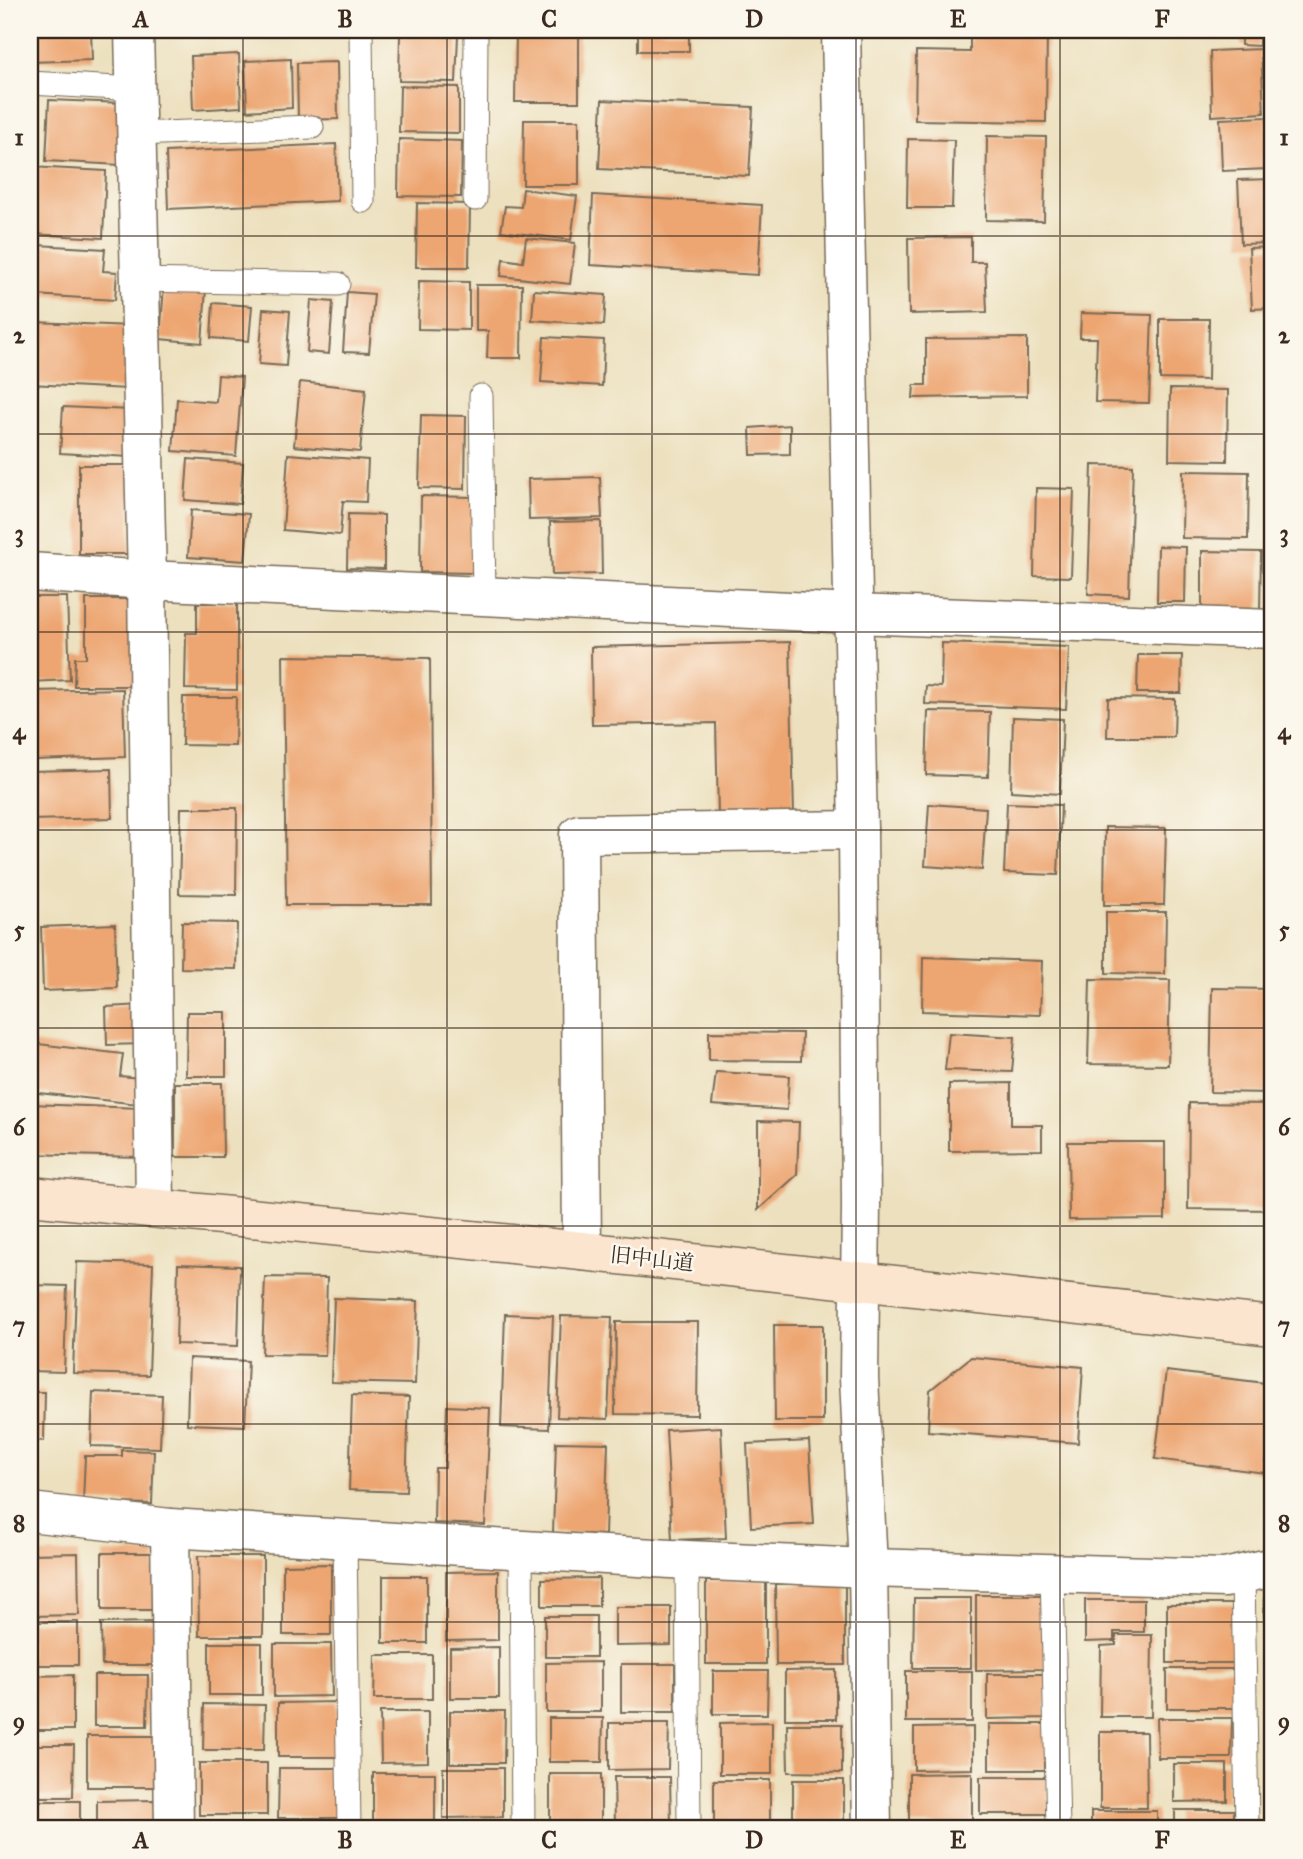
<svg xmlns="http://www.w3.org/2000/svg" width="1303" height="1859" font-family="'IM FELL Great Primer','Noto Serif JP',serif">
<rect width="100%" height="100%" fill="#fbf7ec"/>
<filter id="ink" filterUnits="userSpaceOnUse"><feTurbulence type="fractalNoise" baseFrequency=".0143" numOctaves="2"/><feDisplacementMap in="SourceGraphic" scale="14" xChannelSelector="R" yChannelSelector="G"/><feConvolveMatrix kernelMatrix="1 2 1 2 8 2 1 2 1" color-interpolation-filters="sRGB"/></filter>
<filter id="wash" filterUnits="userSpaceOnUse"><feTurbulence type="fractalNoise" baseFrequency=".00686" numOctaves="4" result="noise"/><feDisplacementMap in="SourceGraphic" scale="28" xChannelSelector="R" yChannelSelector="G"/><feGaussianBlur stdDeviation="1.57" result="paint"/><feColorMatrix in="noise" values="0 0 0 0 0 0 0 0 0 0 0 0 0 0 0 0 0 1.4 0 .05"/><feComposite in="paint" operator="in"/></filter>
<g filter="url(#wash)">
<rect width="100%" height="100%" fill="#ece0be"/>
<g id="blocks">
<g fill="#eda571">
<polygon points="30,30 91,30 92,60 30,62"/>
<polygon points="174,30 222,30 222,34 174,36"/>
<polygon points="516,30 579,30 579,102 515,102"/>
<rect x="638" y="30" width="51" height="21"/>
<polygon points="970,30 1047,30 1046,122 915,120 916,51 970,52"/>
<polygon points="1241,30 1259,30 1259,46 1241,45"/>
<rect x="1267" y="30" width="6" height="20"/>
<polygon points="400,35 458,35 456,82 399,81"/>
<polygon points="1261,49 1264,113 1212,116 1210,51"/>
<polygon points="239,54 241,107 193,110 191,56"/>
<polygon points="291,59 292,108 247,111 245,61"/>
<polygon points="337,62 338,119 298,120 297,63"/>
<polygon points="400,86 459,87 459,133 399,132"/>
<polygon points="49,100 124,103 121,165 46,161"/>
<polygon points="602,100 753,107 749,176 599,169"/>
<polygon points="1267,117 1268,169 1222,171 1220,119"/>
<polygon points="524,120 579,120 579,185 523,185"/>
<polygon points="987,136 1046,137 1044,221 986,220"/>
<polygon points="399,139 462,141 461,197 398,196"/>
<polygon points="908,139 954,140 952,208 907,208"/>
<polygon points="336,144 338,201 168,209 166,152"/>
<polygon points="30,167 106,171 103,238 30,234"/>
<polygon points="1273,179 1273,243 1241,244 1238,180"/>
<polygon points="523,189 577,196 571,240 501,231 505,206 521,207"/>
<polygon points="593,195 762,205 758,275 590,265"/>
<polygon points="417,203 470,204 469,267 416,267"/>
<polygon points="971,237 971,262 985,262 987,312 909,314 908,238"/>
<polygon points="526,238 575,243 570,284 501,276 503,259 523,262"/>
<polygon points="37,245 105,249 103,271 117,272 115,300 34,295"/>
<polygon points="1273,247 1273,308 1252,309 1249,248"/>
<polygon points="419,281 469,282 469,330 418,329"/>
<polygon points="476,285 522,285 521,358 487,358 488,331 476,331"/>
<polygon points="164,286 206,289 202,343 160,339"/>
<polygon points="534,290 606,295 604,325 532,320"/>
<polygon points="347,292 374,294 369,353 343,352"/>
<polygon points="311,300 333,302 329,354 307,352"/>
<polygon points="213,303 252,306 249,341 211,338"/>
<polygon points="263,309 290,311 286,366 259,364"/>
<polygon points="1081,313 1152,315 1149,403 1095,402 1097,338 1080,338"/>
<polygon points="1160,319 1209,319 1208,380 1160,379"/>
<polygon points="33,322 132,326 128,389 30,384"/>
<polygon points="544,337 604,340 602,386 541,382"/>
<polygon points="1027,338 1027,396 913,398 914,385 926,385 926,339"/>
<polygon points="218,375 242,377 236,456 173,451 177,399 216,402"/>
<polygon points="300,382 366,389 360,452 294,446"/>
<polygon points="1170,389 1228,390 1227,461 1169,460"/>
<polygon points="63,407 131,410 129,457 60,453"/>
<polygon points="421,415 466,416 465,489 419,488"/>
<polygon points="790,425 790,454 751,455 750,428"/>
<polygon points="288,454 368,460 366,502 343,501 340,535 283,530"/>
<polygon points="188,459 243,463 240,504 185,500"/>
<polygon points="79,465 131,465 130,554 79,554"/>
<polygon points="1092,465 1133,466 1129,596 1088,594"/>
<polygon points="1183,471 1249,472 1248,539 1182,538"/>
<polygon points="600,477 602,518 529,520 528,479"/>
<polygon points="1036,488 1074,489 1071,577 1034,576"/>
<polygon points="421,496 475,497 474,573 420,572"/>
<polygon points="191,510 249,514 245,561 188,557"/>
<polygon points="348,514 384,515 384,569 347,568"/>
<polygon points="601,521 602,574 552,575 550,522"/>
<polygon points="1158,546 1186,547 1185,602 1157,602"/>
<polygon points="1202,551 1261,552 1260,612 1202,612"/>
<polygon points="30,597 67,597 70,680 30,682"/>
<polygon points="86,599 134,599 134,686 74,686 75,658 86,658"/>
<polygon points="197,603 237,603 237,690 185,689 186,633 197,633"/>
<polygon points="790,642 794,815 718,816 716,723 592,725 591,647"/>
<polygon points="942,643 1069,647 1066,709 925,704 926,686 941,687"/>
<polygon points="1138,655 1182,655 1181,693 1137,693"/>
<polygon points="283,656 430,658 432,905 286,905"/>
<polygon points="123,689 125,757 34,760 32,691"/>
<polygon points="183,697 236,697 235,746 182,745"/>
<polygon points="1108,698 1175,699 1174,737 1107,737"/>
<polygon points="928,711 990,712 988,777 926,775"/>
<polygon points="1013,717 1063,719 1060,794 1011,791"/>
<polygon points="111,769 112,818 30,820 30,771"/>
<polygon points="1007,803 1061,805 1058,875 1004,873"/>
<polygon points="929,804 986,808 982,870 925,866"/>
<polygon points="181,808 237,808 236,895 179,894"/>
<polygon points="1105,827 1166,828 1164,905 1104,905"/>
<polygon points="1106,912 1166,912 1165,974 1106,973"/>
<polygon points="182,922 237,923 236,969 181,968"/>
<polygon points="115,924 117,988 43,991 41,927"/>
<polygon points="923,957 1042,961 1040,1015 922,1011"/>
<polygon points="1090,979 1170,980 1168,1065 1088,1064"/>
<polygon points="1212,988 1273,989 1273,1093 1210,1092"/>
<polygon points="143,1005 143,1044 107,1045 106,1007"/>
<polygon points="187,1012 226,1012 226,1076 186,1076"/>
<polygon points="709,1032 802,1033 801,1061 709,1060"/>
<polygon points="949,1033 1015,1037 1012,1072 945,1070"/>
<polygon points="30,1043 123,1054 120,1076 140,1078 138,1104 30,1092"/>
<polygon points="716,1072 789,1076 787,1110 712,1105"/>
<polygon points="175,1083 222,1083 223,1157 175,1157"/>
<polygon points="1011,1083 1011,1125 1042,1125 1042,1150 949,1151 949,1084"/>
<polygon points="1189,1103 1273,1104 1273,1210 1188,1209"/>
<polygon points="30,1104 141,1108 139,1157 30,1154"/>
<polygon points="758,1121 799,1122 797,1175 758,1210"/>
<polygon points="1068,1142 1165,1142 1165,1219 1069,1220"/>
<polygon points="77,1262 153,1264 149,1375 73,1373"/>
<polygon points="178,1264 240,1266 238,1346 176,1344"/>
<polygon points="265,1277 327,1278 325,1355 262,1354"/>
<polygon points="30,1285 67,1286 64,1372 30,1371"/>
<polygon points="334,1298 418,1301 415,1384 331,1382"/>
<polygon points="505,1314 553,1316 549,1429 501,1427"/>
<polygon points="561,1316 612,1317 608,1419 557,1417"/>
<polygon points="616,1322 698,1322 697,1415 615,1414"/>
<polygon points="774,1325 823,1325 823,1421 775,1421"/>
<polygon points="971,1357 1083,1367 1078,1443 928,1431 930,1390"/>
<polygon points="189,1358 248,1361 245,1426 187,1424"/>
<polygon points="1166,1371 1273,1384 1273,1408 1265,1473 1155,1459"/>
<polygon points="30,1392 45,1392 44,1441 30,1440"/>
<polygon points="93,1392 162,1395 160,1448 91,1446"/>
<polygon points="352,1395 409,1397 406,1492 349,1490"/>
<polygon points="447,1406 490,1408 485,1525 434,1523 435,1468 445,1468"/>
<polygon points="721,1427 726,1538 672,1540 666,1430"/>
<polygon points="809,1441 814,1524 751,1527 747,1444"/>
<polygon points="556,1442 608,1443 605,1535 553,1533"/>
<polygon points="122,1450 154,1451 152,1504 83,1502 85,1456 122,1456"/>
<polygon points="78,1553 79,1615 30,1616 30,1554"/>
<rect x="102" y="1553" width="53" height="57"/>
<polygon points="198,1556 263,1556 263,1636 199,1636"/>
<polygon points="331,1564 331,1635 283,1635 283,1565"/>
<polygon points="498,1571 498,1640 446,1641 446,1572"/>
<rect x="383" y="1576" width="44" height="67"/>
<polygon points="599,1578 599,1606 542,1606 542,1579"/>
<polygon points="766,1580 766,1664 706,1664 706,1581"/>
<polygon points="775,1584 845,1584 845,1665 776,1665"/>
<polygon points="1273,1589 1273,1616 1264,1616 1265,1590"/>
<polygon points="976,1595 1045,1595 1045,1669 976,1670"/>
<polygon points="914,1598 971,1598 971,1668 913,1668"/>
<polygon points="1085,1600 1144,1600 1144,1632 1114,1632 1114,1641 1085,1642"/>
<rect x="1167" y="1604" width="67" height="59"/>
<polygon points="615,1607 671,1607 671,1645 615,1646"/>
<rect x="545" y="1616" width="51" height="41"/>
<rect x="1266" y="1618" width="7" height="33"/>
<rect x="30" y="1622" width="48" height="43"/>
<polygon points="154,1622 154,1665 102,1665 101,1623"/>
<polygon points="1116,1635 1152,1635 1151,1717 1100,1717 1101,1646 1116,1645"/>
<rect x="209" y="1643" width="53" height="52"/>
<polygon points="274,1644 331,1644 332,1696 274,1697"/>
<polygon points="499,1647 499,1698 450,1698 450,1648"/>
<polygon points="375,1655 432,1655 432,1699 374,1699"/>
<polygon points="601,1662 601,1712 546,1712 546,1663"/>
<rect x="621" y="1664" width="54" height="48"/>
<rect x="1167" y="1669" width="67" height="39"/>
<polygon points="836,1670 836,1719 785,1719 785,1671"/>
<polygon points="713,1671 768,1671 767,1714 713,1714"/>
<rect x="906" y="1671" width="66" height="51"/>
<polygon points="987,1674 1047,1674 1046,1718 987,1719"/>
<polygon points="73,1675 73,1730 30,1730 30,1676"/>
<polygon points="94,1675 148,1675 147,1726 94,1726"/>
<polygon points="337,1702 337,1757 278,1757 278,1703"/>
<polygon points="204,1704 265,1705 264,1750 203,1750"/>
<polygon points="450,1711 505,1711 504,1763 450,1763"/>
<polygon points="380,1712 428,1712 428,1762 381,1763"/>
<polygon points="549,1718 603,1718 602,1762 549,1762"/>
<polygon points="1157,1718 1232,1718 1231,1758 1158,1758"/>
<polygon points="772,1722 772,1774 720,1774 720,1723"/>
<polygon points="609,1723 669,1723 668,1769 609,1770"/>
<polygon points="787,1724 842,1724 842,1773 788,1772"/>
<rect x="989" y="1724" width="59" height="46"/>
<polygon points="973,1727 973,1769 914,1770 914,1728"/>
<polygon points="1100,1732 1146,1732 1147,1808 1100,1808"/>
<rect x="87" y="1736" width="75" height="51"/>
<polygon points="30,1745 74,1745 73,1797 30,1797"/>
<rect x="199" y="1763" width="68" height="52"/>
<polygon points="1174,1764 1227,1764 1227,1801 1174,1802"/>
<polygon points="279,1768 339,1768 339,1818 278,1818"/>
<polygon points="443,1768 503,1768 503,1817 443,1818"/>
<rect x="373" y="1773" width="62" height="49"/>
<polygon points="972,1773 972,1825 909,1825 909,1774"/>
<rect x="550" y="1774" width="51" height="52"/>
<polygon points="614,1777 670,1777 671,1825 615,1825"/>
<polygon points="980,1777 1047,1777 1048,1814 980,1814"/>
<rect x="714" y="1780" width="56" height="49"/>
<rect x="793" y="1780" width="51" height="49"/>
<polygon points="156,1800 156,1829 97,1829 97,1801"/>
<rect x="30" y="1801" width="50" height="28"/>
<rect x="1175" y="1810" width="59" height="19"/>
<rect x="1091" y="1811" width="66" height="18"/>
<rect x="288" y="1823" width="53" height="6"/>
<rect x="988" y="1824" width="56" height="5"/>
</g>
</g>
</g>
<g filter="url(#ink)">
<use href="#blocks" fill-opacity="0" stroke="#796a56" stroke-width="2"/>
<g fill="none" stroke-linecap="round" stroke-linejoin="round">
<g stroke="#796a56" stroke-width="25">
<g id="service">
<polyline points="361,30 363,201"/>
<polyline points="30,83 135,89"/>
<polyline points="136,134 312,127"/>
<polyline points="475,199 476,30"/>
<polyline points="140,280 338,284"/>
<polyline points="481,396 484,596"/>
<polyline points="345,1539 349,1829"/>
<polyline points="521,1549 523,1829"/>
<polyline points="687,1560 689,1829"/>
<polyline points="1052,1573 1058,1829"/>
<polyline points="1243,1574 1247,1829"/>
</g>
</g>
<g stroke="#796a56" stroke-width="41">
<g id="minor">
<polyline points="134,30 147,580 155,1207"/>
<polyline points="30,572 147,580 854,614 1273,629"/>
<polyline points="582,1251 579,834 858,830"/>
<polyline points="30,1512 170,1528 687,1560 868,1568 1225,1578 1273,1567"/>
<polyline points="170,1528 174,1829"/>
</g>
</g>
<g stroke="#796a56" stroke-width="41">
<polyline id="tertiary" points="841,30 858,830 861,1205 859,1377 868,1568 872,1829"/>
</g>
<g stroke="#796a56" stroke-width="41">
<polyline id="secondary" points="30,1196 582,1251 1273,1326"/>
</g>
<use href="#service" stroke="#fff" stroke-width="23"/>
<use href="#minor" stroke="#fff" stroke-width="38"/>
<use href="#tertiary" stroke="#fff" stroke-width="38"/>
<use href="#secondary" stroke="#fbe5cf" stroke-width="38"/>
</g>
</g>
<path fill="none" stroke="#3b2a1e" stroke-width="2" stroke-opacity="0.55" d="M 243,30 L 243,1829M 447,30 L 447,1829M 652,30 L 652,1829M 856,30 L 856,1829M 1060,30 L 1060,1829M 30,236 L 1273,236M 30,434 L 1273,434M 30,632 L 1273,632M 30,830 L 1273,830M 30,1028 L 1273,1028M 30,1226 L 1273,1226M 30,1424 L 1273,1424M 30,1622 L 1273,1622"/>
<g text-anchor="middle" dominant-baseline="central" stroke-width="5" stroke-linejoin="round" paint-order="stroke">
<g font-size="21" fill="#3b2a1e" stroke="#fbf7ec">
<text transform="translate(652 1259) rotate(6)">旧中山道</text>
</g>
</g>
<rect width="1303" height="1859" fill="none" stroke="#fbf7ec" stroke-width="77"/>
<rect x="38" y="38" width="1226" height="1782" fill="none" stroke="#3b2a1e" stroke-width="2.5"/>
<g font-size="23" text-anchor="middle" font-weight="bold" fill="#3b2a1e">
<text x="141" y="27">A</text>
<text x="345" y="27">B</text>
<text x="549" y="27">C</text>
<text x="754" y="27">D</text>
<text x="958" y="27">E</text>
<text x="1162" y="27">F</text>
<text x="19" y="145">1</text>
<text x="1284" y="145">1</text>
<text x="19" y="343">2</text>
<text x="1284" y="343">2</text>
<text x="19" y="541">3</text>
<text x="1284" y="541">3</text>
<text x="19" y="739">4</text>
<text x="1284" y="739">4</text>
<text x="19" y="937">5</text>
<text x="1284" y="937">5</text>
<text x="19" y="1135">6</text>
<text x="1284" y="1135">6</text>
<text x="19" y="1333">7</text>
<text x="1284" y="1333">7</text>
<text x="19" y="1531">8</text>
<text x="1284" y="1531">8</text>
<text x="19" y="1729">9</text>
<text x="1284" y="1729">9</text>
<text x="141" y="1848">A</text>
<text x="345" y="1848">B</text>
<text x="549" y="1848">C</text>
<text x="754" y="1848">D</text>
<text x="958" y="1848">E</text>
<text x="1162" y="1848">F</text>
</g>
</svg>
